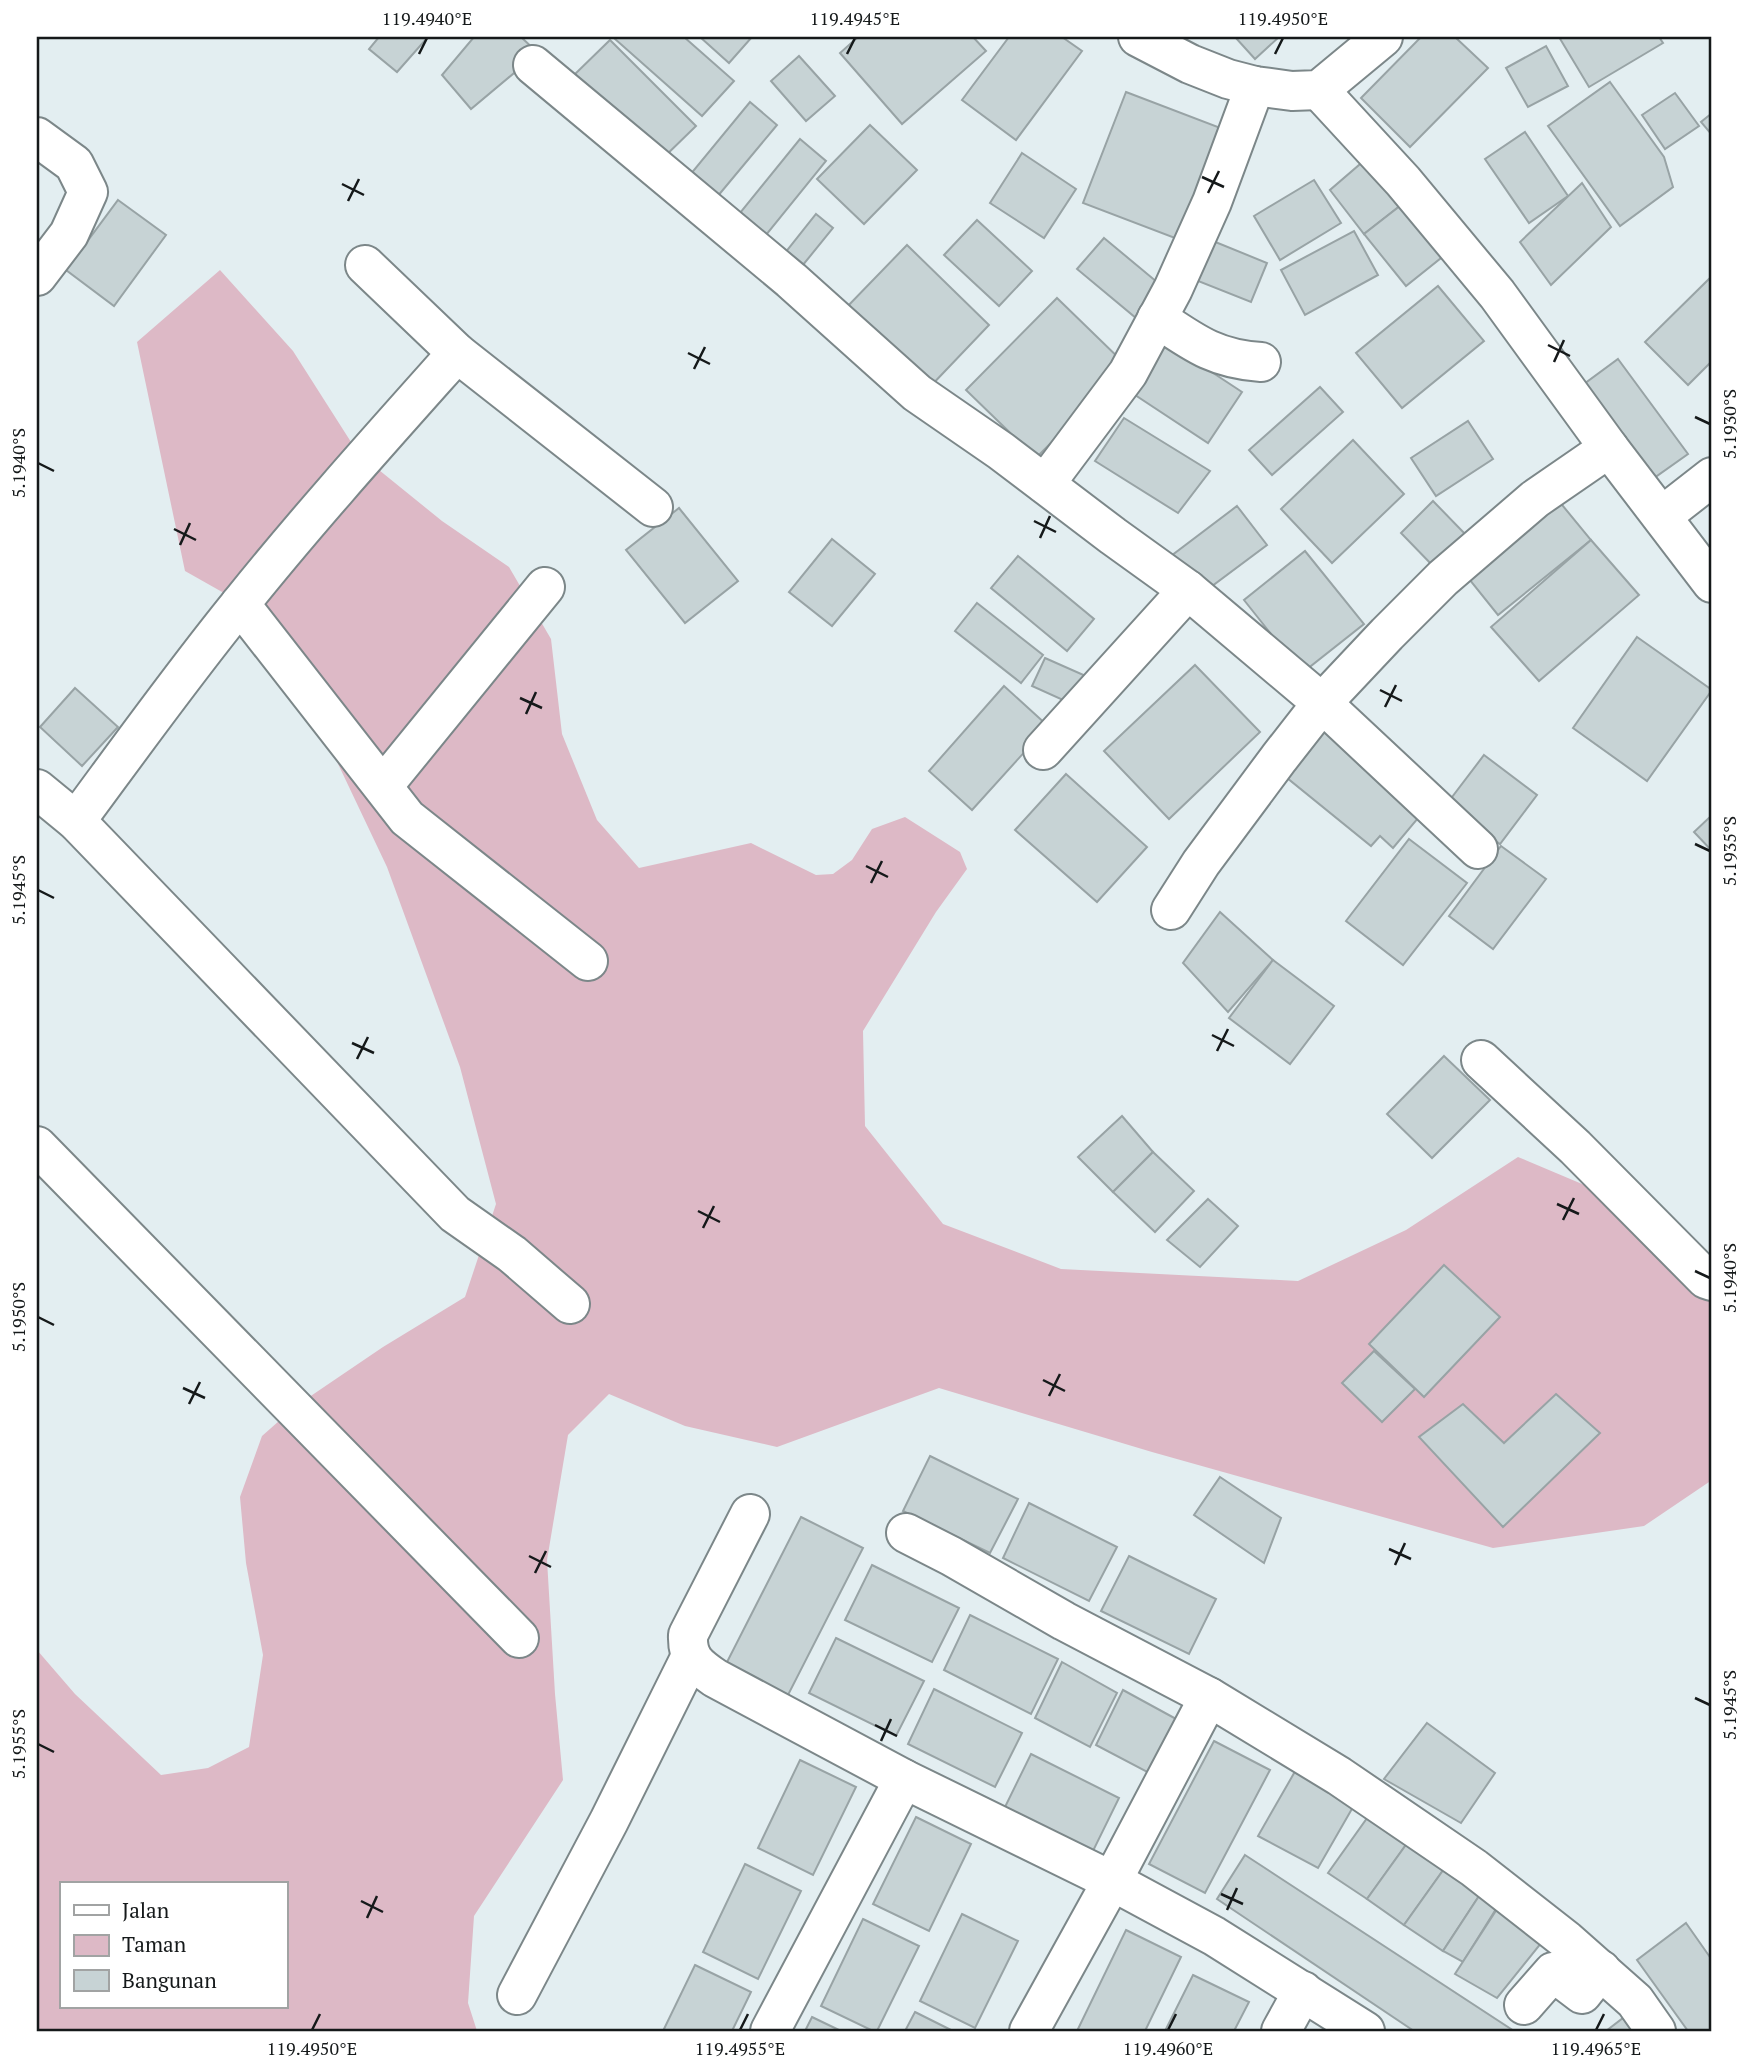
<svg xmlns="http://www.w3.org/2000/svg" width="1749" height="2068" font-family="'PT Serif',serif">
<rect width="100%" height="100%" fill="#e3eef1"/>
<path fill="#ddb9c6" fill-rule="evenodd" d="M 220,270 L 293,351 L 358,453 L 442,521 L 509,567 L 551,639 L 562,734 L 597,820 L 639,868 L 751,843 L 816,875 L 833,874 L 852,860 L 872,829 L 905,817 L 960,852 L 967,869 L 936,912 L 863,1031 L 865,1126 L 943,1224 L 1061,1269 L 1298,1281 L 1406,1230 L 1518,1157 L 1620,1200 L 1712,1294 L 1712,1480 L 1644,1526 L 1493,1548 L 1152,1452 L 939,1388 L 777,1447 L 685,1426 L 609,1394 L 568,1435 L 547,1560 L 555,1694 L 563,1780 L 474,1916 L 468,2003 L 477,2031 L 37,2031 L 37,1650 L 75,1694 L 161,1775 L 208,1768 L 249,1747 L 263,1655 L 246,1563 L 240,1497 L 262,1436 L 296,1406 L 383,1347 L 465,1297 L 496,1204 L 460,1067 L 387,867 L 283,648 L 231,597 L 185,571 L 137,342 ZM 61,1884 L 285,1884 L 285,2007 L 61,2007 Z"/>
<g fill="#c7d3d5" stroke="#98a3a5" stroke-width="2">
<polygon points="379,37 428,37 397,72 369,49"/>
<polygon points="474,37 521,37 538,53 471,109 442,75"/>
<polygon points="617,37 684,37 734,81 702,116 615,39"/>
<polygon points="700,37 752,37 729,63"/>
<polygon points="858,37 973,37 986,51 902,124 840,53"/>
<polygon points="1009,37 1062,37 1082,51 1016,140 962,100"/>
<polygon points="1235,37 1279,37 1255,59"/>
<polygon points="1421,37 1455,37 1488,68 1410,147 1361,98"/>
<polygon points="1559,37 1659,37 1663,43 1589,87"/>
<polygon points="610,40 696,126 658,163 573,76"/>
<polygon points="1546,46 1568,86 1528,107 1506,68"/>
<polygon points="799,56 835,96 806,121 771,81"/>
<polygon points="1610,82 1664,157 1673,187 1620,226 1548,126"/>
<polygon points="1126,92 1231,132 1188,243 1083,203"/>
<polygon points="1675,93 1699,126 1665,149 1642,115"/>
<polygon points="750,102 777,125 707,209 680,187"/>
<polygon points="1712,113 1712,135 1701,122"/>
<polygon points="870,125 917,170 864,224 817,179"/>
<polygon points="1525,132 1568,196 1529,223 1485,159"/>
<polygon points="800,139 826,161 757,246 731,224"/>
<polygon points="1022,153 1076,189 1044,238 990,203"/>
<polygon points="1366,159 1405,202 1364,234 1330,190"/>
<polygon points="1314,180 1341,223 1280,260 1254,216"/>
<polygon points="1582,183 1611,227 1551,285 1520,242"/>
<polygon points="118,200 166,235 114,306 66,270"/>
<polygon points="1405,202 1446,254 1406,286 1364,234"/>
<polygon points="816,214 833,228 798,271 781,258"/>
<polygon points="977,220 1032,271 999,306 944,255"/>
<polygon points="1354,231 1378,275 1305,315 1281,270"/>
<polygon points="1104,238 1163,287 1136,318 1077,269"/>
<polygon points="1208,239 1267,263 1251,302 1193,279"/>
<polygon points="907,245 989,325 926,391 843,311"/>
<polygon points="1712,276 1712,361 1688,385 1645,342"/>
<polygon points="1438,286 1484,341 1402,408 1356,353"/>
<polygon points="1057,298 1127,366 1036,458 966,390"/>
<polygon points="1160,338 1242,392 1208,443 1126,389"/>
<polygon points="1618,359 1688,454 1654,478 1584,384"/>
<polygon points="1320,387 1343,412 1272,475 1249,450"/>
<polygon points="1124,418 1210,471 1178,513 1095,461"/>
<polygon points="1468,421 1493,459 1436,496 1411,458"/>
<polygon points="1353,440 1404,494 1332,563 1281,509"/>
<polygon points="1558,500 1591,540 1498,615 1465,574"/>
<polygon points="1433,501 1468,537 1436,569 1401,533"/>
<polygon points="1237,506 1267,545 1200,595 1171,556"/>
<polygon points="679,508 738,581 685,623 626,550"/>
<polygon points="832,539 875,574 832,626 789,592"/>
<polygon points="1591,540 1639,595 1539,681 1491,627"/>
<polygon points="1305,551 1364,624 1302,673 1244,600"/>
<polygon points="1018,556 1094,619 1067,651 991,588"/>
<polygon points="977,603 1043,655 1021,683 955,631"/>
<polygon points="1637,637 1712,690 1647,781 1573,728"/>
<polygon points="1045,658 1088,677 1074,705 1032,686"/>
<polygon points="1195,665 1260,732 1169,819 1104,751"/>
<polygon points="1004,686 1048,726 972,810 929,771"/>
<polygon points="75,688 118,727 82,766 40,727"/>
<polygon points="1321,726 1424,811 1393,848 1380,836 1371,846 1281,773"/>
<polygon points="1484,755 1537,795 1500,844 1446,805"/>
<polygon points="1066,774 1147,847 1097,902 1015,830"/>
<polygon points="1712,815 1712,851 1694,832"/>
<polygon points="1409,839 1467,883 1403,965 1346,921"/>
<polygon points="1501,846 1546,879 1493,949 1449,916"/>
<polygon points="1220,912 1273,960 1228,1012 1183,963"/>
<polygon points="1273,960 1334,1006 1290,1064 1229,1018"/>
<polygon points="1444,1056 1490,1100 1432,1158 1387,1114"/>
<polygon points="1122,1116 1153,1152 1113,1192 1078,1157"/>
<polygon points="1153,1152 1194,1191 1155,1232 1113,1192"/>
<polygon points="1208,1199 1238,1226 1200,1267 1167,1240"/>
<polygon points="1444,1265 1500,1317 1424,1397 1369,1344"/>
<polygon points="1374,1351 1415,1389 1382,1422 1342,1383"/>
<polygon points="1556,1394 1600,1433 1503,1527 1419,1437 1463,1404 1504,1443"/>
<polygon points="930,1456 1018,1499 990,1553 903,1511"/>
<polygon points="1220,1477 1281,1518 1264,1563 1194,1515"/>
<polygon points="1029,1503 1117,1547 1089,1601 1003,1558"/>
<polygon points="801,1517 863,1548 788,1695 726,1664"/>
<polygon points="1129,1556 1216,1599 1189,1654 1101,1611"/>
<polygon points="872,1565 959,1608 932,1662 845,1620"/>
<polygon points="970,1615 1058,1659 1031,1714 944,1670"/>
<polygon points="836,1638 924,1681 896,1736 809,1693"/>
<polygon points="1062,1662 1117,1693 1090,1747 1035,1718"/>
<polygon points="934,1689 1022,1733 995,1787 908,1744"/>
<polygon points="1123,1690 1178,1720 1151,1774 1096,1745"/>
<polygon points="1427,1723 1495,1773 1461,1823 1384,1779"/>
<polygon points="1214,1741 1270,1770 1205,1893 1149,1864"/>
<polygon points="1031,1754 1119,1798 1092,1853 1004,1809"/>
<polygon points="800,1760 856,1787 813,1875 758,1848"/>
<polygon points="1297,1768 1353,1807 1318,1868 1258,1836"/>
<polygon points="1370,1814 1408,1842 1367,1899 1328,1873"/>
<polygon points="916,1817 971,1844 929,1931 873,1904"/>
<polygon points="1408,1842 1444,1869 1404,1925 1367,1899"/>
<polygon points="1245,1855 1514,2031 1414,2031 1217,1899"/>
<polygon points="745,1864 801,1891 758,1979 703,1952"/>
<polygon points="1444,1869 1479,1896 1443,1951 1404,1925"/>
<polygon points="1479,1896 1496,1909 1463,1962 1443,1951"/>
<polygon points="1499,1906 1546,1937 1497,1998 1455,1974"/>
<polygon points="962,1914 1018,1941 975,2028 920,2001"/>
<polygon points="863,1919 919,1946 877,2031 873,2031 821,2006"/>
<polygon points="1686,1923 1712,1960 1712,2031 1688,2031 1637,1960"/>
<polygon points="1126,1930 1181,1957 1145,2031 1077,2031"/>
<polygon points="695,1965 751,1992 732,2031 663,2031"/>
<polygon points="1193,1975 1249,2002 1234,2031 1165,2031"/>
<polygon points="915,2012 953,2031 905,2031"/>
<polygon points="812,2017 841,2031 805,2031"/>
<polygon points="1623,2018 1633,2031 1606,2031"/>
</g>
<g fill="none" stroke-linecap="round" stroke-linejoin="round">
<g stroke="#7c8789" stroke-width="42">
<g id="street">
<polyline points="1138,37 1190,64 1228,79 1255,86 1292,91 1319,90 1383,37"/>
<polyline points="533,65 791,280 917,393 1001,451 1113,536 1188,590 1322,703 1478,849"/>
<polyline points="1319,90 1403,181 1497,294 1609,448 1712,583"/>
<polyline points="37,137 74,164 88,192 69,234 37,276"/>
<polyline points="365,265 457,353 653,507"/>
<path d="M 1157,318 C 1194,343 1215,359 1261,362"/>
<polyline points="1045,484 1128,373 1173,289 1212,202 1255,86"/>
<polyline points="1662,516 1712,477"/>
<polyline points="240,604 407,818 588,961"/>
<polyline points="1043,750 1188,590"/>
<polyline points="383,786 545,587"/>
<polyline points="37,789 76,821 455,1214 512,1254 570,1304"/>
<path d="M 76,821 C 130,748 183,674 240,604 C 309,518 383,436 457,353"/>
<polyline points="1171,910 1201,863 1279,758 1322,703 1387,634 1443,578 1535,499 1609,448"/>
<polyline points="1481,1060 1575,1147 1706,1279 1712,1281"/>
<polyline points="37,1146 519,1638"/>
<path d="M 750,1514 L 688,1635 C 687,1658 696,1665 715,1678 L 904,1779 L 1112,1881 L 1214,1936 L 1365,2031"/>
<polyline points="906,1533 951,1556 1064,1621 1209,1697 1339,1776 1474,1868 1566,1940 1635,2001 1656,2031"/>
<polyline points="517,1995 609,1821 691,1656"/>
<polyline points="1524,2005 1553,1972 1582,1994 1601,1970"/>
<polyline points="770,2031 904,1779"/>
<polyline points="1029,2031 1112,1881 1209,1697"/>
<polyline points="1281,2031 1303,1991"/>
</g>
</g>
<use href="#street" stroke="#fff" stroke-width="38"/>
</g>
<path fill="none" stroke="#15191a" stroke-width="2.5" d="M 419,54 L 427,38M 847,54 L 855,38M 1275,54 L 1283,38M 1202,177 L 1224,187M 342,184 L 364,195M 1208,193 L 1219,171M 348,201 L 359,179M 1548,345 L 1570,356M 688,353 L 710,364M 1554,362 L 1564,340M 694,369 L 705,347M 1695,417 L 1710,424M 38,463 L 54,471M 1034,521 L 1056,532M 174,529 L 196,540M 1040,538 L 1050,516M 180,545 L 190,523M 1380,690 L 1402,701M 520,698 L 542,708M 1385,707 L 1396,685M 526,714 L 536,692M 1695,844 L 1710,851M 866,866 L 888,877M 871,883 L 882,861M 38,890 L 54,898M 1212,1035 L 1234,1046M 352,1043 L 374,1053M 1217,1051 L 1228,1029M 357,1059 L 368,1037M 1557,1204 L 1579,1214M 698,1211 L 720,1222M 1563,1220 L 1574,1198M 703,1228 L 714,1206M 1695,1271 L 1710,1278M 38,1317 L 54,1325M 1043,1380 L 1065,1391M 183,1388 L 205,1398M 1049,1396 L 1060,1374M 189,1404 L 200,1382M 1389,1549 L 1411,1559M 529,1556 L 551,1567M 1395,1565 L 1405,1543M 535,1573 L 546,1551M 1695,1698 L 1710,1705M 875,1725 L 897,1736M 881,1741 L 891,1719M 38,1744 L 54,1752M 1221,1894 L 1243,1904M 361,1901 L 383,1912M 1227,1910 L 1237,1888M 367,1918 L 377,1896M 312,2030 L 320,2014M 740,2030 L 748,2014M 1168,2030 L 1176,2014M 1596,2030 L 1604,2014"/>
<rect width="1749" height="2068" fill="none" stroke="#ffffff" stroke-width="77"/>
<rect x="60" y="1882" width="228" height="126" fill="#ffffff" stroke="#a1a3a3" stroke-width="2"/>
<rect x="74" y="1905" width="35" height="10" fill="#ffffff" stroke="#a1a3a3" stroke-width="2"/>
<text x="122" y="1918" font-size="21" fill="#15191a">Jalan</text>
<rect x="74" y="1935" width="35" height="21" fill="#ddb9c6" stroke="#a1a3a3" stroke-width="2"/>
<text x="122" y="1952" font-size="21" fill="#15191a">Taman</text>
<rect x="74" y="1970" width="35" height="21" fill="#c7d3d5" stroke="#a1a3a3" stroke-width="2"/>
<text x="122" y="1988" font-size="21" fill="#15191a">Bangunan</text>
<rect x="38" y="38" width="1672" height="1992" fill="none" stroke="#15191a" stroke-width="2.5"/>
<g font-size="18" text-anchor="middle" fill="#15191a">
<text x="427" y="25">119.4940°E</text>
<text x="855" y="25">119.4945°E</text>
<text x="1283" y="25">119.4950°E</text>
<text transform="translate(1730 424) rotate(-90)" y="6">5.1930°S</text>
<text transform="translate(19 463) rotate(-90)" y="6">5.1940°S</text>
<text transform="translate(1730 851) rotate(-90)" y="6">5.1935°S</text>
<text transform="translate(19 890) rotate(-90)" y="6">5.1945°S</text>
<text transform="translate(1730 1278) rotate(-90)" y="6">5.1940°S</text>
<text transform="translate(19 1317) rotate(-90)" y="6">5.1950°S</text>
<text transform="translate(1730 1705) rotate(-90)" y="6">5.1945°S</text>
<text transform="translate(19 1744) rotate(-90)" y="6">5.1955°S</text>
<text x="312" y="2055">119.4950°E</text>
<text x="740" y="2055">119.4955°E</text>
<text x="1168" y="2055">119.4960°E</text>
<text x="1596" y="2055">119.4965°E</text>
</g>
</svg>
